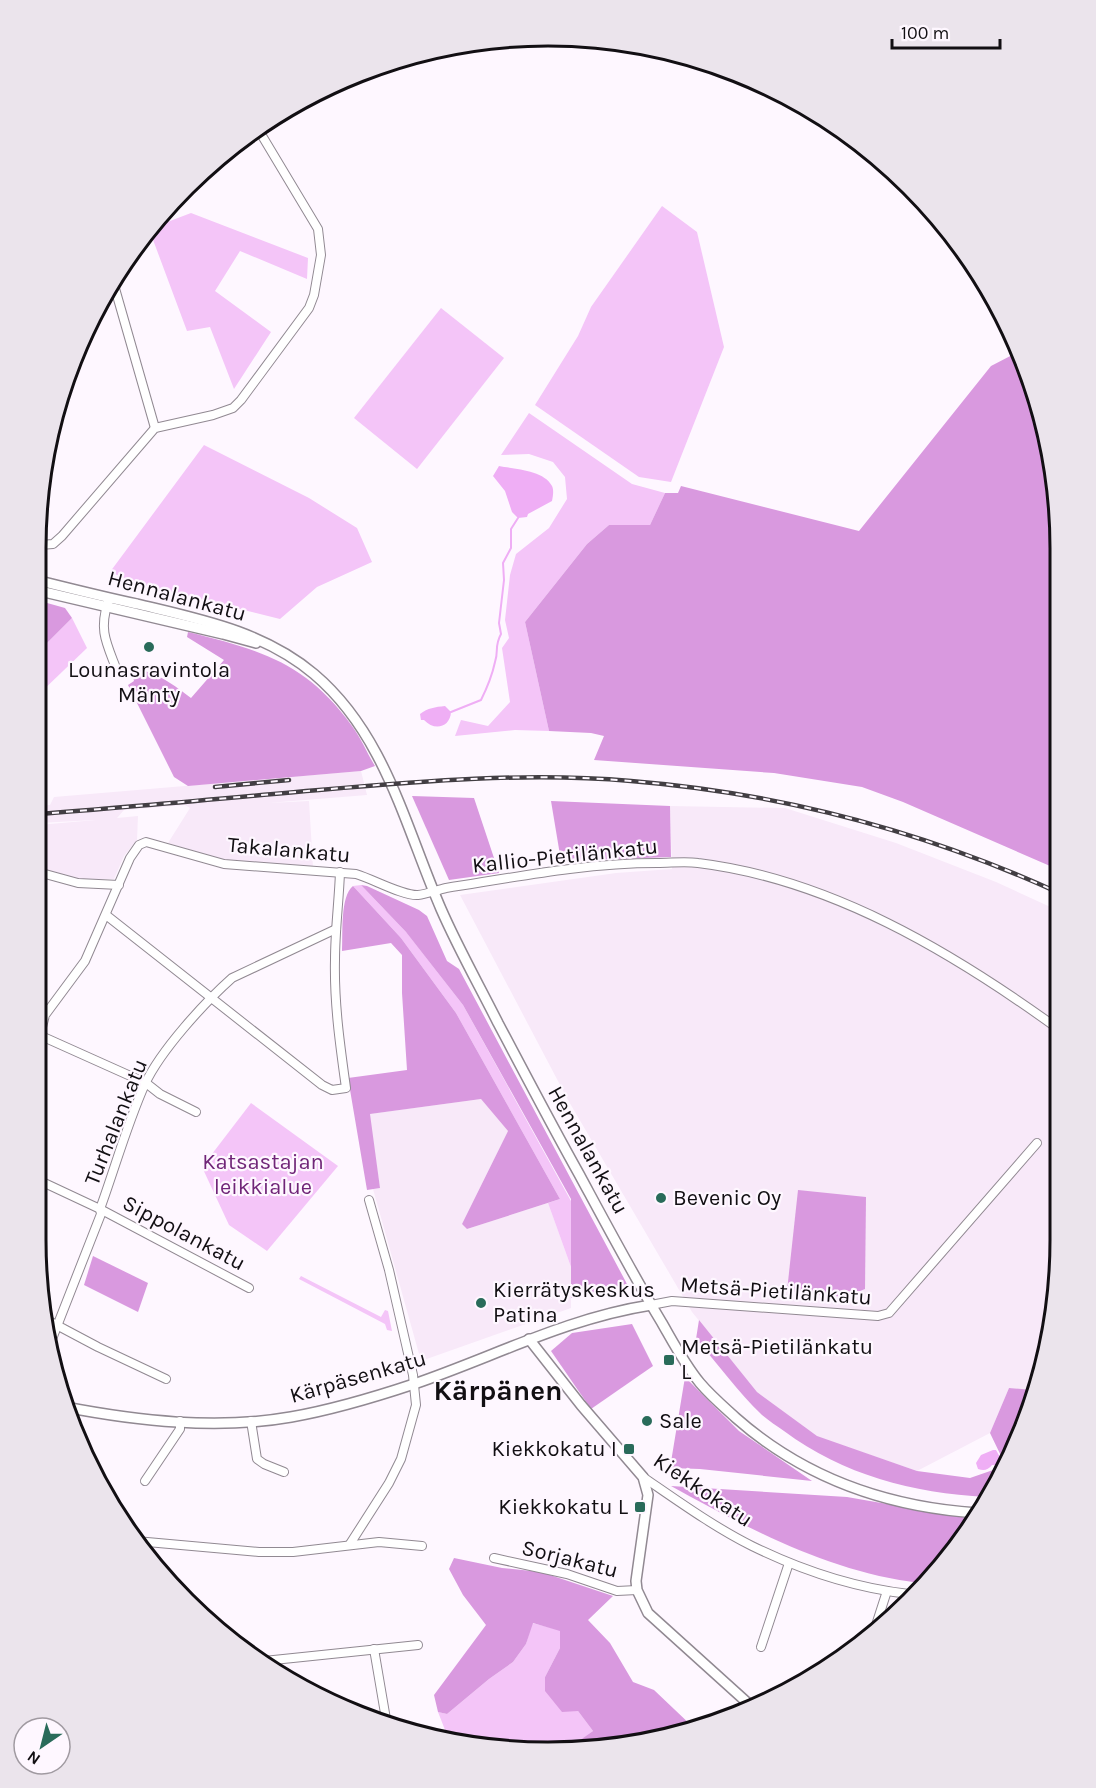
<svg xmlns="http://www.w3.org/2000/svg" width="1096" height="1788" font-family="Karla,sans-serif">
<rect width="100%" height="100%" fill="#fef7ff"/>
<g fill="#f8e9f9">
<polygon points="361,771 367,795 268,803 309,801 313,867 225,860 168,843 190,808 185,805 124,810 117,818 138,816 137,840 124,856 114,879 79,879 38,868 38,825 96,820 38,823 38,806 50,805 54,797"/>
<polygon points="670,806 785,808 896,843 996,882 1057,910 1056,1306 1033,1390 1009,1388 990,1433 917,1471 818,1437 757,1392 692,1312 568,1100 460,895 616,873 672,869"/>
<polygon points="481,1099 508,1131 462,1224 467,1229 548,1203 571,1267 571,1308 421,1361 373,1189 380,1188 369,1114"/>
</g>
<g fill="#f4c5f8">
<polygon points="662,206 697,232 724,347 671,482 639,477 535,405 578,336 591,307"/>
<polygon points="191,213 308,258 307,279 240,251 215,291 271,332 234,389 210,327 187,331 149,229"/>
<polygon points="441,308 504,358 417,469 354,418"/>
<polygon points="529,413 632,484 665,493 650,525 609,525 587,544 525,622 549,731 515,730 455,736 461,720 488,726 510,702 502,648 509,638 505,620 510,575 516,554 549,528 567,499 565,477 553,462 529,454 501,455"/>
<polygon points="204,445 309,498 357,528 372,562 317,587 280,619 139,584 110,572"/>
<polygon points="72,618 87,648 39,694 39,651"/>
<polygon points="361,885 407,933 463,1005 571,1201 571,1267 548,1203 560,1199 456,1013 401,938 353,886"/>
<polygon points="251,1103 338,1166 267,1251 229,1225 202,1167"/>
<polygon points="301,1276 381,1317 385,1310 388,1311 392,1331 387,1330 385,1324 299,1279"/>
<polygon points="532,1623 560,1630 560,1648 545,1677 578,1711 593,1731 572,1747 548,1752 447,1735 438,1712 447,1714 489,1679 513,1662 526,1644"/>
</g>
<g fill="#d999df">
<polygon points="1018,352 1033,384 1059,514 1057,869 903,802 862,787 774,773 594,760 604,736 591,733 549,731 525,622 587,544 609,525 650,525 665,493 678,493 681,486 859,531 991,366"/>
<polygon points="40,601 65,608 72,618 39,651"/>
<path d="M 188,632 C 260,650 306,662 352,726 C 361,738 367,753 375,766 L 361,771 L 188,786 L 174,777 L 128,685 L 134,681 L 131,670 C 152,668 175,686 191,698 L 224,660 L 187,637 Z"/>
<polygon points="412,796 474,798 499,873 449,880"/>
<polygon points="551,801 670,806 671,857 561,861"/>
<polygon points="361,885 367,886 419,910 427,916 447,961 459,969 627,1284 571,1298 571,1199 463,1005 406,932"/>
<path d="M 353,886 L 401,938 L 456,1013 L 560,1199 L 467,1229 L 462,1224 L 508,1131 L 481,1099 L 370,1114 L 380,1188 L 367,1190 L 348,1078 L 407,1070 L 402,993 L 402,955 L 391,943 L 342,951 C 343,934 340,896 353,886 Z"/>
<polygon points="798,1190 866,1197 865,1289 845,1297 787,1291"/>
<polygon points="93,1256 148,1283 138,1312 84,1285"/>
<path d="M 699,1320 L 757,1392 L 817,1436 L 917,1471 L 970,1478 L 996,1469 L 1003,1460 L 990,1433 L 1009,1388 L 1033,1390 L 1021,1436 L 986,1497 C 913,1493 843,1475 784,1431 C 777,1426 769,1421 762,1415 C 738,1392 718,1364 696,1339 Z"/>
<polygon points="632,1324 653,1366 591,1409 551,1351 572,1333"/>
<polygon points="685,1377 739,1431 812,1481 700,1469 670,1468"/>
<path d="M 671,1486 L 847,1497 L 973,1519 L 954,1551 L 920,1583 C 831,1573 749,1529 671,1486 Z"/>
<polygon points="454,1558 502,1568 541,1572 613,1596 588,1620 610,1643 633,1682 654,1690 694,1728 569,1748 593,1731 578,1711 562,1712 545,1691 545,1677 560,1648 560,1631 533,1623 526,1644 513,1662 489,1679 447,1714 438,1712 434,1695 486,1625 463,1595 449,1569"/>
</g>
<g fill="#efaef5">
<path d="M 499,466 C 514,469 544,470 552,486 C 554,490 553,496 552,501 L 528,514 L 527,517 L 518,518 L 512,512 L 505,491 L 493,476 Z"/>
<path d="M 445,706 L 451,712 C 450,728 434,731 424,720 L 421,720 L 420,714 C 428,708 435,707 445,706 Z"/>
<path d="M 993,1450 L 996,1450 L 1001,1459 L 997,1465 L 992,1465 C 988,1470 984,1471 978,1469 L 976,1463 L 981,1455 Z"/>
</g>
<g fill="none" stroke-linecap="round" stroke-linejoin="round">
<path stroke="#efaef5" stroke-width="2" d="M 451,712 L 481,700 C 487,688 492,676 495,662 C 499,650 494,647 501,634 L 499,623 L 504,580 L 503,563 L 511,548 L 511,529 L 518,518"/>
<g stroke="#918992" stroke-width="10">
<g id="minor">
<polyline points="114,285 155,428"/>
<polyline points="40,545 53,544 62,536 155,428 213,415 233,408 241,400 309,308 314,295 321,255 318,229 258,129"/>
<path d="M 108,602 C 99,630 106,642 116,668"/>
<polyline points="38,872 78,883 119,885"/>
<path d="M 106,915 L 322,1085 L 332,1090 L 346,1088 C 340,1045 334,1003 335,960 C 335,930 339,901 340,872"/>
<polyline points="39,1035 146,1083 160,1094 196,1112"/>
<path d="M 37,1047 L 45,1015 L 85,961 L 130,858 L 139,845 L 146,842 L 224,864 L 356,874 C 373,879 403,896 418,895 C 427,894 437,890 446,888 C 516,877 586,863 657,863 C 671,863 685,861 698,863 C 830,879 952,952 1057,1028"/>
<polyline points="36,1179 100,1209 249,1288"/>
<polyline points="651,1305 672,1301 878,1316 889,1313 1037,1143"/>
<polyline points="49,1321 98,1347 166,1379"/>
<path d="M 52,1339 L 101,1214 L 100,1209 C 115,1168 127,1124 145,1084 C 161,1050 204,1003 232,978 L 336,929"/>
<polyline points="251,1421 257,1459 264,1464 284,1472"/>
<path d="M 643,1477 C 678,1501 714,1527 752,1546 C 801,1570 855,1588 909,1594"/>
<polyline points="145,1481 180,1429 180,1421"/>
<polyline points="136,1541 259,1552 293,1552 379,1542 422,1546"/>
<polyline points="350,1544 389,1483 401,1459 416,1405 413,1375 389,1270 369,1200"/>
<polyline points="494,1558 567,1574 617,1591 637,1590"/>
<polyline points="876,1625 887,1591"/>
<polyline points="761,1647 789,1563"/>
<polyline points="374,1649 387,1725"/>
<polyline points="264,1661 418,1645"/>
</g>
</g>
<g stroke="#918992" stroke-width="12">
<g id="tertiary">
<path d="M 40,581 C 72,589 104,597 137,604 C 199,619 263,631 314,674 C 385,734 405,826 441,909 C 458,948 479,985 498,1023 C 525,1074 551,1124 579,1174 C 606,1224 633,1275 662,1323 C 674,1344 685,1365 700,1383 C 711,1396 724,1407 736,1418 C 804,1478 888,1507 977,1513"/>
<polyline points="40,591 223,634 256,643"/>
<polyline points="529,1339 581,1405 643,1477 648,1495 636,1581 637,1590 648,1613 751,1706"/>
<path d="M 65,1407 C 138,1421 217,1430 291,1417 C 331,1410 375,1397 414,1384 C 493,1357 567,1318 651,1305"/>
</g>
</g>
<use href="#minor" stroke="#fff" stroke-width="8"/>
<use href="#tertiary" stroke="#fff" stroke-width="9"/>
<g stroke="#423e43" stroke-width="4.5">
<g id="rail">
<polyline points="215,787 289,780"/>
<path d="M 38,814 C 132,807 225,798 319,790 C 422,781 528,772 631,781 C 779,793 923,831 1057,892"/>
</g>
</g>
<use href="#rail" stroke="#fef7ff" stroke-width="2" stroke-dasharray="7" stroke-linecap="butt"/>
</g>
<g fill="#296b5a" stroke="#fef7ff" stroke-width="2">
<circle cx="149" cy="647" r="6"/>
<circle cx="661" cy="1198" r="6"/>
<circle cx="481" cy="1303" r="6"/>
<rect x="663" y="1354" width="12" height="12" rx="3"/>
<circle cx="647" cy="1421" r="6"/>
<rect x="623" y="1443" width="12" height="12" rx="3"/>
<rect x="634" y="1501" width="12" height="12" rx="3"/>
</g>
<g text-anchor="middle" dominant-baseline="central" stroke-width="4.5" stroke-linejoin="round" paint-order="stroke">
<g font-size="22" fill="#120f13" stroke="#fef7ff">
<text transform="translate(177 596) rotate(15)">Hennalankatu</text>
<text transform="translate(289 850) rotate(5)">Takalankatu</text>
<text transform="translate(565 856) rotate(-6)">Kallio-Pietilänkatu</text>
<text transform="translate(116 1122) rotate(-68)">Turhalankatu</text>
<text transform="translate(588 1150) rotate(61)">Hennalankatu</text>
<text transform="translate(184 1233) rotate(28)">Sippolankatu</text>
<text transform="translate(776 1291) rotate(4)">Metsä-Pietilänkatu</text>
<text transform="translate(358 1377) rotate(-16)">Kärpäsenkatu</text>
<text transform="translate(703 1490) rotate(34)">Kiekkokatu</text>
<text transform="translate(570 1559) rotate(14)">Sorjakatu</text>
</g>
<g font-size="22" fill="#120f13" stroke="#fef7ff" text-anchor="start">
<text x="149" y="670" text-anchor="middle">Lounasravintola<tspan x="149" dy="25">Mänty</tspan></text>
<text x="673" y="1198">Bevenic Oy</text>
<text x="493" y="1290">Kierrätyskeskus<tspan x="493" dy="25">Patina</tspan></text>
<text x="681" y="1347">Metsä-Pietilänkatu<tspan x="681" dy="25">L</tspan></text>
<text x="659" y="1421">Sale</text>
<text x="617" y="1449" text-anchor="end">Kiekkokatu I</text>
<text x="628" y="1507" text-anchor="end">Kiekkokatu L</text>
</g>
<g font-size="22" fill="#702578" stroke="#fef7ff">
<text x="263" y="1162">Katsastajan<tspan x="263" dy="25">leikkialue</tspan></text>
</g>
<g font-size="28" font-weight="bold" fill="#120f13" stroke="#fef7ff">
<text x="498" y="1390">Kärpänen</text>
</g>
</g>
<path d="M0 0H1096V1788H0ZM548 46H548A502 502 0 0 1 1050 548V1240A502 502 0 0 1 548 1742H548A502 502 0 0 1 46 1240V548A502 502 0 0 1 548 46Z" fill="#ebe4ec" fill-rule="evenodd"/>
<path fill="none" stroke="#120f13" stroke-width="3" d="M548 46H548A502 502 0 0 1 1050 548V1240A502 502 0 0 1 548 1742H548A502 502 0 0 1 46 1240V548A502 502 0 0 1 548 46Z"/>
<g transform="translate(42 1746) rotate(215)"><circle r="28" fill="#fef7ff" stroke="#a09aa1" stroke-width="1.5"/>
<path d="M0-4.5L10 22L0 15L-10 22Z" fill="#296b5a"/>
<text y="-9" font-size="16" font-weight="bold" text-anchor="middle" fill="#120f13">N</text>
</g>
<path d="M892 39v9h108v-9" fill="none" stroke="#120f13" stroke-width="3"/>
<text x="901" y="39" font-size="18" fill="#120f13" stroke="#fef7ff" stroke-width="4.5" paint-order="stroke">100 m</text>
</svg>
